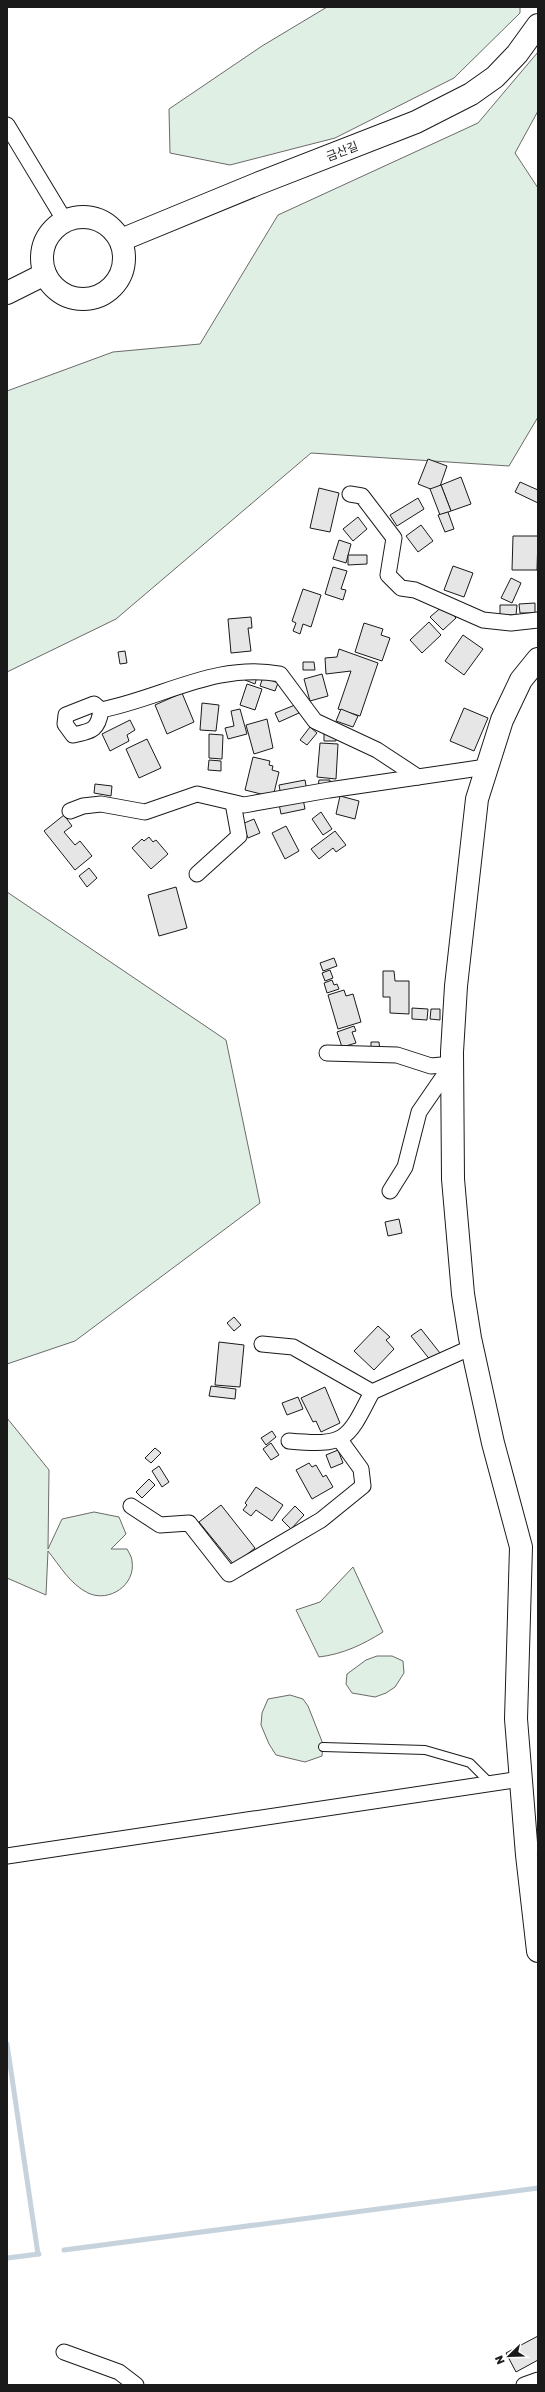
<svg xmlns="http://www.w3.org/2000/svg" width="545" height="2392" font-family="'Golos Text','Noto Sans KR',sans-serif">
<rect width="100%" height="100%" fill="#fff"/>
<g fill="#e0efe3" stroke="#6a6a6a">
<polygon points="327,7 520,7 520,13 454,78 335,138 230,165 170,153 169,109 262,46"/>
<polygon points="538,52 538,111 515,153 538,188 538,417 509,466 311,453 116,619 7,672 7,391 113,352 200,344 278,215 478,123"/>
<polygon points="7,892 226,1040 260,1203 75,1341 7,1364"/>
<path d="M 7,1418 L 49,1470 L 48,1549 L 62,1519 L 94,1512 L 119,1517 L 126,1534 L 111,1549 L 127,1549 C 129,1553 132,1557 132,1561 C 136,1585 109,1603 88,1593 C 70,1584 60,1566 48,1551 L 46,1595 L 7,1578 Z"/>
<path d="M 353,1567 L 383,1632 C 362,1645 343,1654 319,1657 L 296,1610 L 320,1602 Z"/>
<polygon points="377,1656 392,1656 403,1661 404,1673 395,1687 386,1693 375,1697 352,1693 346,1684 347,1674 366,1660"/>
<polygon points="290,1695 303,1699 308,1706 323,1744 322,1756 305,1762 276,1755 269,1744 261,1725 262,1713 268,1699"/>
</g>
<g fill="none" stroke-linecap="round" stroke-linejoin="round">
<g stroke="#c6d2dc" stroke-width="5">
<polyline points="7,2044 38,2254"/>
<polyline points="64,2250 538,2188"/>
<polyline points="7,2258 39,2254"/>
</g>
</g>
<g fill="#e6e6e6" stroke="#1a1a1a">
<polygon points="428,459 447,466 438,492 418,484"/>
<polygon points="461,477 471,504 451,511 441,485"/>
<polygon points="520,482 538,490 538,503 515,492"/>
<polygon points="441,485 451,511 440,515 430,489"/>
<polygon points="319,488 339,493 330,532 310,528"/>
<polygon points="418,498 424,509 397,526 390,515"/>
<polygon points="448,512 454,529 445,532 438,515"/>
<polygon points="358,517 367,529 353,541 343,529"/>
<polygon points="421,525 433,541 418,552 406,536"/>
<polygon points="513,536 538,536 537,570 512,570"/>
<polygon points="339,540 351,544 346,563 333,559"/>
<polygon points="348,555 367,555 367,564 348,565"/>
<polygon points="453,566 473,573 464,597 444,590"/>
<polygon points="333,567 347,571 341,589 346,590 343,600 325,594"/>
<polygon points="511,578 521,583 512,603 501,598"/>
<polygon points="303,589 321,595 311,627 303,624 300,634 293,631 296,623 292,621"/>
<polygon points="535,603 535,613 520,613 519,604"/>
<polygon points="444,605 456,618 443,630 430,617"/>
<polygon points="500,605 517,605 516,615 500,615"/>
<polygon points="251,617 252,628 248,628 251,651 231,653 228,619"/>
<polygon points="429,622 441,635 422,653 410,640"/>
<polygon points="364,623 383,629 381,635 390,638 382,661 355,652"/>
<polygon points="463,635 483,649 464,675 445,661"/>
<polygon points="339,649 378,663 360,716 338,709 351,671 326,674 325,658 337,657"/>
<polygon points="125,651 127,663 120,664 118,652"/>
<polygon points="303,662 314,662 315,670 303,670"/>
<polygon points="247,674 257,677 255,684 245,680"/>
<polygon points="322,674 328,696 310,701 304,679"/>
<polygon points="263,677 278,683 275,691 260,686"/>
<polygon points="247,684 262,689 255,710 240,705"/>
<polygon points="182,693 194,722 167,734 155,705"/>
<polygon points="202,703 219,705 216,731 200,730"/>
<polygon points="295,705 299,713 279,722 275,713"/>
<polygon points="464,708 488,718 474,751 450,741"/>
<polygon points="240,709 247,734 228,739 225,728 234,726 231,711"/>
<polygon points="341,709 358,716 353,727 336,721"/>
<polygon points="267,719 273,748 254,754 246,725"/>
<polygon points="130,720 135,730 127,735 129,741 110,751 102,734"/>
<polygon points="310,727 317,733 307,745 300,740"/>
<polygon points="324,732 337,733 336,741 324,741"/>
<polygon points="209,734 223,735 222,759 209,758"/>
<polygon points="147,739 161,768 139,778 126,749"/>
<polygon points="320,743 338,744 336,779 317,777"/>
<polygon points="253,757 270,761 269,765 273,766 272,770 279,772 273,797 245,790"/>
<polygon points="209,760 221,761 221,771 208,770"/>
<polygon points="305,780 307,791 281,796 279,785"/>
<polygon points="319,780 330,780 330,788 318,787"/>
<polygon points="95,784 112,786 111,796 94,793"/>
<polygon points="340,796 359,801 355,819 336,814"/>
<polygon points="303,799 305,809 281,814 279,804"/>
<polygon points="321,812 332,829 323,835 312,819"/>
<polygon points="64,815 72,826 64,832 75,845 80,841 92,856 75,870 44,831"/>
<polygon points="254,819 260,833 248,838 242,824"/>
<polygon points="286,826 299,851 285,859 272,833"/>
<polygon points="335,831 346,845 336,852 333,848 319,859 311,849"/>
<polygon points="149,837 153,842 156,840 168,854 151,869 132,848 142,839 144,841"/>
<polygon points="89,868 97,878 87,887 79,876"/>
<polygon points="176,887 187,928 159,936 148,895"/>
<polygon points="334,958 337,966 323,971 320,963"/>
<polygon points="330,970 333,978 325,981 322,973"/>
<polygon points="383,971 394,971 395,981 409,981 409,1014 390,1013 390,997 383,997"/>
<polygon points="332,980 334,985 337,984 339,989 327,993 324,983"/>
<polygon points="344,990 346,996 353,994 361,1022 338,1029 328,995"/>
<polygon points="412,1008 428,1009 427,1020 412,1019"/>
<polygon points="431,1009 440,1009 440,1020 430,1019"/>
<polygon points="354,1026 356,1031 352,1032 356,1043 342,1047 337,1032"/>
<polygon points="371,1042 379,1042 380,1051 371,1051"/>
<polygon points="399,1219 402,1233 388,1236 385,1222"/>
<polygon points="234,1317 241,1325 234,1331 227,1323"/>
<polygon points="378,1326 390,1337 386,1340 394,1349 374,1370 354,1351"/>
<polygon points="421,1329 440,1353 431,1361 411,1336"/>
<polygon points="219,1342 244,1345 240,1387 215,1385"/>
<polygon points="211,1386 236,1389 235,1399 209,1396"/>
<polygon points="325,1387 340,1423 321,1432 316,1421 313,1422 301,1398"/>
<polygon points="298,1397 303,1409 287,1415 282,1403"/>
<polygon points="272,1431 276,1437 266,1445 261,1438"/>
<polygon points="271,1443 279,1455 271,1460 263,1449"/>
<polygon points="155,1448 161,1453 151,1463 145,1458"/>
<polygon points="338,1450 343,1463 331,1468 326,1455"/>
<polygon points="309,1463 312,1467 316,1465 323,1477 326,1475 333,1487 312,1499 296,1470"/>
<polygon points="159,1466 169,1482 162,1487 152,1471"/>
<polygon points="149,1479 155,1485 142,1498 136,1492"/>
<polygon points="256,1487 283,1505 272,1521 256,1510 251,1516 243,1510 247,1505 245,1503"/>
<polygon points="221,1505 255,1548 234,1565 199,1522"/>
<polygon points="295,1506 304,1515 291,1529 282,1520"/>
<polygon points="538,2336 538,2360 516,2372 506,2353"/>
</g>
<g fill="none" stroke-linecap="round" stroke-linejoin="round">
<g stroke="#1a1a1a" stroke-width="10">
<polyline id="lane" points="323,1747 425,1750 470,1763 491,1784"/>
</g>
<g stroke="#1a1a1a" stroke-width="17">
<g id="street">
<polyline points="7,125 65,221"/>
<polyline points="350,494 362,496 394,538 388,575 401,588 415,590 483,620 511,623 538,620"/>
<path d="M 101,710 C 98,731 91,731 73,735 L 65,724 L 66,715 L 94,704 L 101,710 C 162,698 217,662 280,674 L 315,721 L 377,750 L 418,777"/>
<polyline points="70,811 83,806 101,804 145,812 197,794 244,805 329,790 486,767"/>
<polyline points="197,874 239,836 233,803"/>
<polyline points="327,1053 397,1055 431,1066 452,1064"/>
<polyline points="390,1191 405,1167 419,1112 452,1064"/>
<polyline points="262,1344 293,1347 372,1392 472,1347"/>
<path d="M 289,1441 C 346,1446 347,1441 372,1392"/>
<polyline points="131,1506 160,1525 189,1523 229,1574 321,1520 363,1486 361,1469 340,1440"/>
<polyline points="7,1856 521,1779"/>
<polyline points="64,2352 119,2372 136,2385"/>
<polyline points="524,2385 538,2380"/>
</g>
</g>
<g stroke="#1a1a1a" stroke-width="24">
<g id="secondary">
<circle cx="83" cy="258" r="41"/>
<polyline points="121,240 257,184 416,122 471,94 495,77 517,54 538,25"/>
<polyline points="7,293 45,274"/>
<polyline points="538,659 521,680 502,720 477,799 456,986 452,1052 453,1179 463,1294 470,1338 493,1443 521,1547 516,1719 527,1855 538,1951"/>
</g>
</g>
<use href="#lane" stroke="#fff" stroke-width="8"/>
<use href="#street" stroke="#fff" stroke-width="15"/>
<use href="#secondary" stroke="#fff" stroke-width="22"/>
</g>
<g text-anchor="middle" dominant-baseline="central" stroke-width="3" stroke-linejoin="round" paint-order="stroke">
<g font-size="12" fill="#1a1a1a" stroke="#fff">
<text transform="translate(342 151) rotate(-21)">금산길</text>
</g>
</g>
<rect width="545" height="2392" fill="none" stroke="#1a1a1a" stroke-width="16"/>
<g transform="translate(509 2356) rotate(247)" stroke="#ffffff" stroke-width="3" paint-order="stroke">
<path d="M0-3L7 15L0 10L-7 15Z" fill="#1a1a1a"/>
<text y="-6" font-size="11" font-weight="bold" text-anchor="middle" fill="#1a1a1a">N</text>
</g>
</svg>
